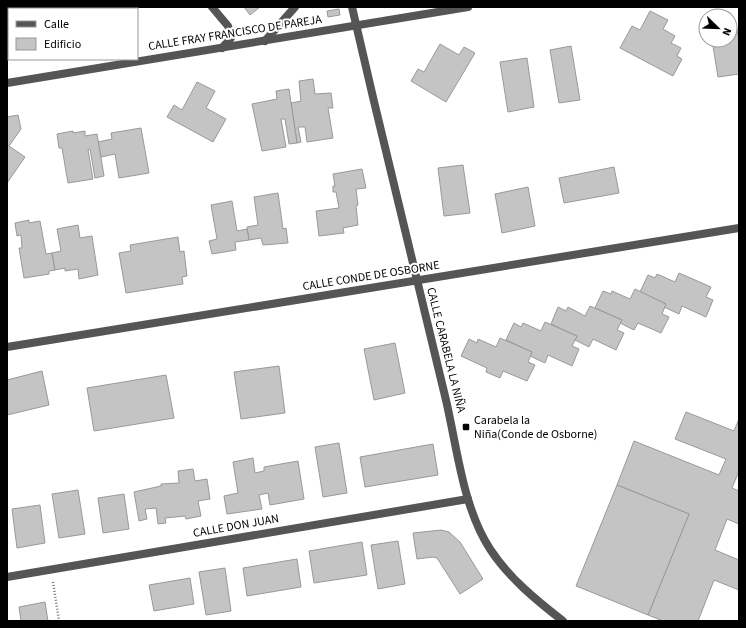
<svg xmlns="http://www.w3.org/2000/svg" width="746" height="628" font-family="'Source Sans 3',sans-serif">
<rect width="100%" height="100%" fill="#fff"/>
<g fill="#c4c4c4" stroke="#999">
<rect x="27" y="7" width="47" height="2"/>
<polygon points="244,7 260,7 250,15"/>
<polygon points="339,9 340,15 328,17 327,11"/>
<polygon points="650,11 668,20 663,29 675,36 671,43 681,48 677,56 682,59 673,76 620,48 632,26 640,30"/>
<polygon points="736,24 739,41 739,74 718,77 712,40 730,40 730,25"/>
<polygon points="440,44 459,55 464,47 475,53 446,102 411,81 418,69 424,72"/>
<polygon points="571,46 580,100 559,103 550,50"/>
<polygon points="527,58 534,107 508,112 500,62"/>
<polygon points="313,79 315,94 331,93 333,108 328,108 333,138 307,142 305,127 298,127 301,142 297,143 291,103 301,101 299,81"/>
<polygon points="197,82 215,91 206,108 226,119 213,142 167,117 174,105 182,110"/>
<polygon points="289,89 297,143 289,144 285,119 281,119 286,147 262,151 252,104 277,99 276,91"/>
<polygon points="18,115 21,129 9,146 25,157 7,183 7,117"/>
<polygon points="141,128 149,173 119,178 115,154 101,157 98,142 112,139 111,133"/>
<polygon points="73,131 73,133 85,131 85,136 97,134 104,176 95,178 90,149 88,150 93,179 68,183 62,148 59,148 57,134"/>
<polygon points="463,165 470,213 444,216 438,168"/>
<polygon points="614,167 619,193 564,203 559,178"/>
<polygon points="362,169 366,188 356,189 358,205 356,206 358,225 343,228 344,233 319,236 316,211 339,208 336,192 333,192 333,186 335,186 333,174"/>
<polygon points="528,187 535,226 502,233 495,194"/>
<polygon points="278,193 283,229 286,228 288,243 263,245 261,238 249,240 247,227 258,225 254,197"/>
<polygon points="232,201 237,231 247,229 249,240 235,242 236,250 212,254 209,241 217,239 211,205"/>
<polygon points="29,220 29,223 40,221 46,254 52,253 55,270 49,271 49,274 24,278 19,248 22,248 21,235 17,236 15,223"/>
<polygon points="78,225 80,238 92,236 98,275 79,279 78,269 65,271 65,268 55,270 52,253 61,251 57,229"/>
<polygon points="178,237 180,252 184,251 187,276 182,277 183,284 126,293 119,253 131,251 130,245"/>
<polygon points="679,273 711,287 706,297 713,300 706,317 682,306 679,314 664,307 666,304 640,292 648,275 655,278 657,274 675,282"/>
<polygon points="635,289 666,304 662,314 669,317 661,333 638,323 634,330 620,323 622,320 595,308 603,291 611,294 612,291 630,299"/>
<polygon points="590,306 622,320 617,330 624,333 616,350 593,339 589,347 575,340 577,336 551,324 558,307 566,311 568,307 585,316"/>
<polygon points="545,322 577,336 572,346 579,349 572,366 548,355 545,363 530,356 532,352 506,340 514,323 521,327 523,323 541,331"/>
<polygon points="500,338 532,352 528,362 535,365 527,381 503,371 500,378 486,372 487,368 461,356 469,339 477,343 478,339 496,347"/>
<polygon points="395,343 405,393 374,400 364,349"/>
<polygon points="279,366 285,413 241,419 234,372"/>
<polygon points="42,371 49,405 7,415 7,380"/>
<polygon points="166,375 174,418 94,431 87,388"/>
<polygon points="686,412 734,431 739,419 739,471 732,488 739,491 739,524 727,519 715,550 739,560 739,590 714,580 698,621 663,621 648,615 689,514 617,485 634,441 719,475 726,459 675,439"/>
<polygon points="339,443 347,493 323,497 315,447"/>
<polygon points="433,444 438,475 365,487 360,457"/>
<polygon points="253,458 255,473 264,471 264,467 298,461 304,499 270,505 268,493 259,495 262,509 227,514 224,496 238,493 233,462"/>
<polygon points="193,469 195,481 207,479 210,499 198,501 201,516 186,519 185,516 165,518 166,523 158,524 156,508 145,509 147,519 139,521 134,492 161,486 161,484 179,483 178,471"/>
<polygon points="617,485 689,514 648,615 576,586"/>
<polygon points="78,490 85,534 59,538 52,494"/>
<polygon points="124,494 129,529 103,533 98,498"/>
<polygon points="40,505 45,543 17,548 12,509"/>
<polygon points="441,530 449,532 460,542 483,579 460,594 437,558 433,557 417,559 413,533"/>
<polygon points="398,541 405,584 378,589 371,545"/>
<polygon points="362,542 367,575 314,583 309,551"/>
<polygon points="297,559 301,587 247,596 243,568"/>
<polygon points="225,568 231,611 206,615 199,572"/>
<polygon points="190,578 194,604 154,611 149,585"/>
<polygon points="45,602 48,621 21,621 19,607"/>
</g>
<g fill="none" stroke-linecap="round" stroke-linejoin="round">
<polyline stroke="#777" stroke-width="2.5" stroke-dasharray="1 2" stroke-linecap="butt" points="53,582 59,621"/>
<g stroke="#555" stroke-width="8">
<polyline points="212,7 228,26 231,38 222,48"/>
<path d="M 352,7 C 382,137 413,267 445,396 C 457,445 462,506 490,549 C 509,578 536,600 563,621"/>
<polyline points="265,41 295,7"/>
<polyline points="7,83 468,7"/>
<polyline points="7,347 739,228"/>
<polyline points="7,577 468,499"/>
</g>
</g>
<rect fill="#000" stroke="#fff" stroke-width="1.5" x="462" y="423" width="8" height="8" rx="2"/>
<g text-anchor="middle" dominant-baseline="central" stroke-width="4" stroke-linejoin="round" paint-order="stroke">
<g font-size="12" fill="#000" stroke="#fff">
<text transform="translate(235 33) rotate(-9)">CALLE FRAY FRANCISCO DE PAREJA</text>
<text transform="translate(371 276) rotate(-9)">CALLE CONDE DE OSBORNE</text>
<text transform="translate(446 350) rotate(76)">CALLE CARABELA LA NIÑA</text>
<text transform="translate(236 526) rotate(-10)">CALLE DON JUAN</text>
</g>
<g font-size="12" fill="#000" stroke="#fff" text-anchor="start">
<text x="474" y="420">Carabela la<tspan x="474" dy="14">Niña(Conde de Osborne)</tspan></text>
</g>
</g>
<rect width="746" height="628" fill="none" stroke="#000000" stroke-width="16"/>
<rect x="8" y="8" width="130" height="52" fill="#ffffff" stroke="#999999"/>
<rect x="16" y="21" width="20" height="6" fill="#555555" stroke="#999999"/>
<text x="44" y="28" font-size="12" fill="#000000">Calle</text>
<rect x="16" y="38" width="20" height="12" fill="#c4c4c4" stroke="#999999"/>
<text x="44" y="48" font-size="12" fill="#000000">Edificio</text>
<g transform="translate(718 28) rotate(113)"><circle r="19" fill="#ffffff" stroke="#999999"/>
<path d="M0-3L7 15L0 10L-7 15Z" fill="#000000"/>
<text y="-6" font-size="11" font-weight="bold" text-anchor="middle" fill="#000000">N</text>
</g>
</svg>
